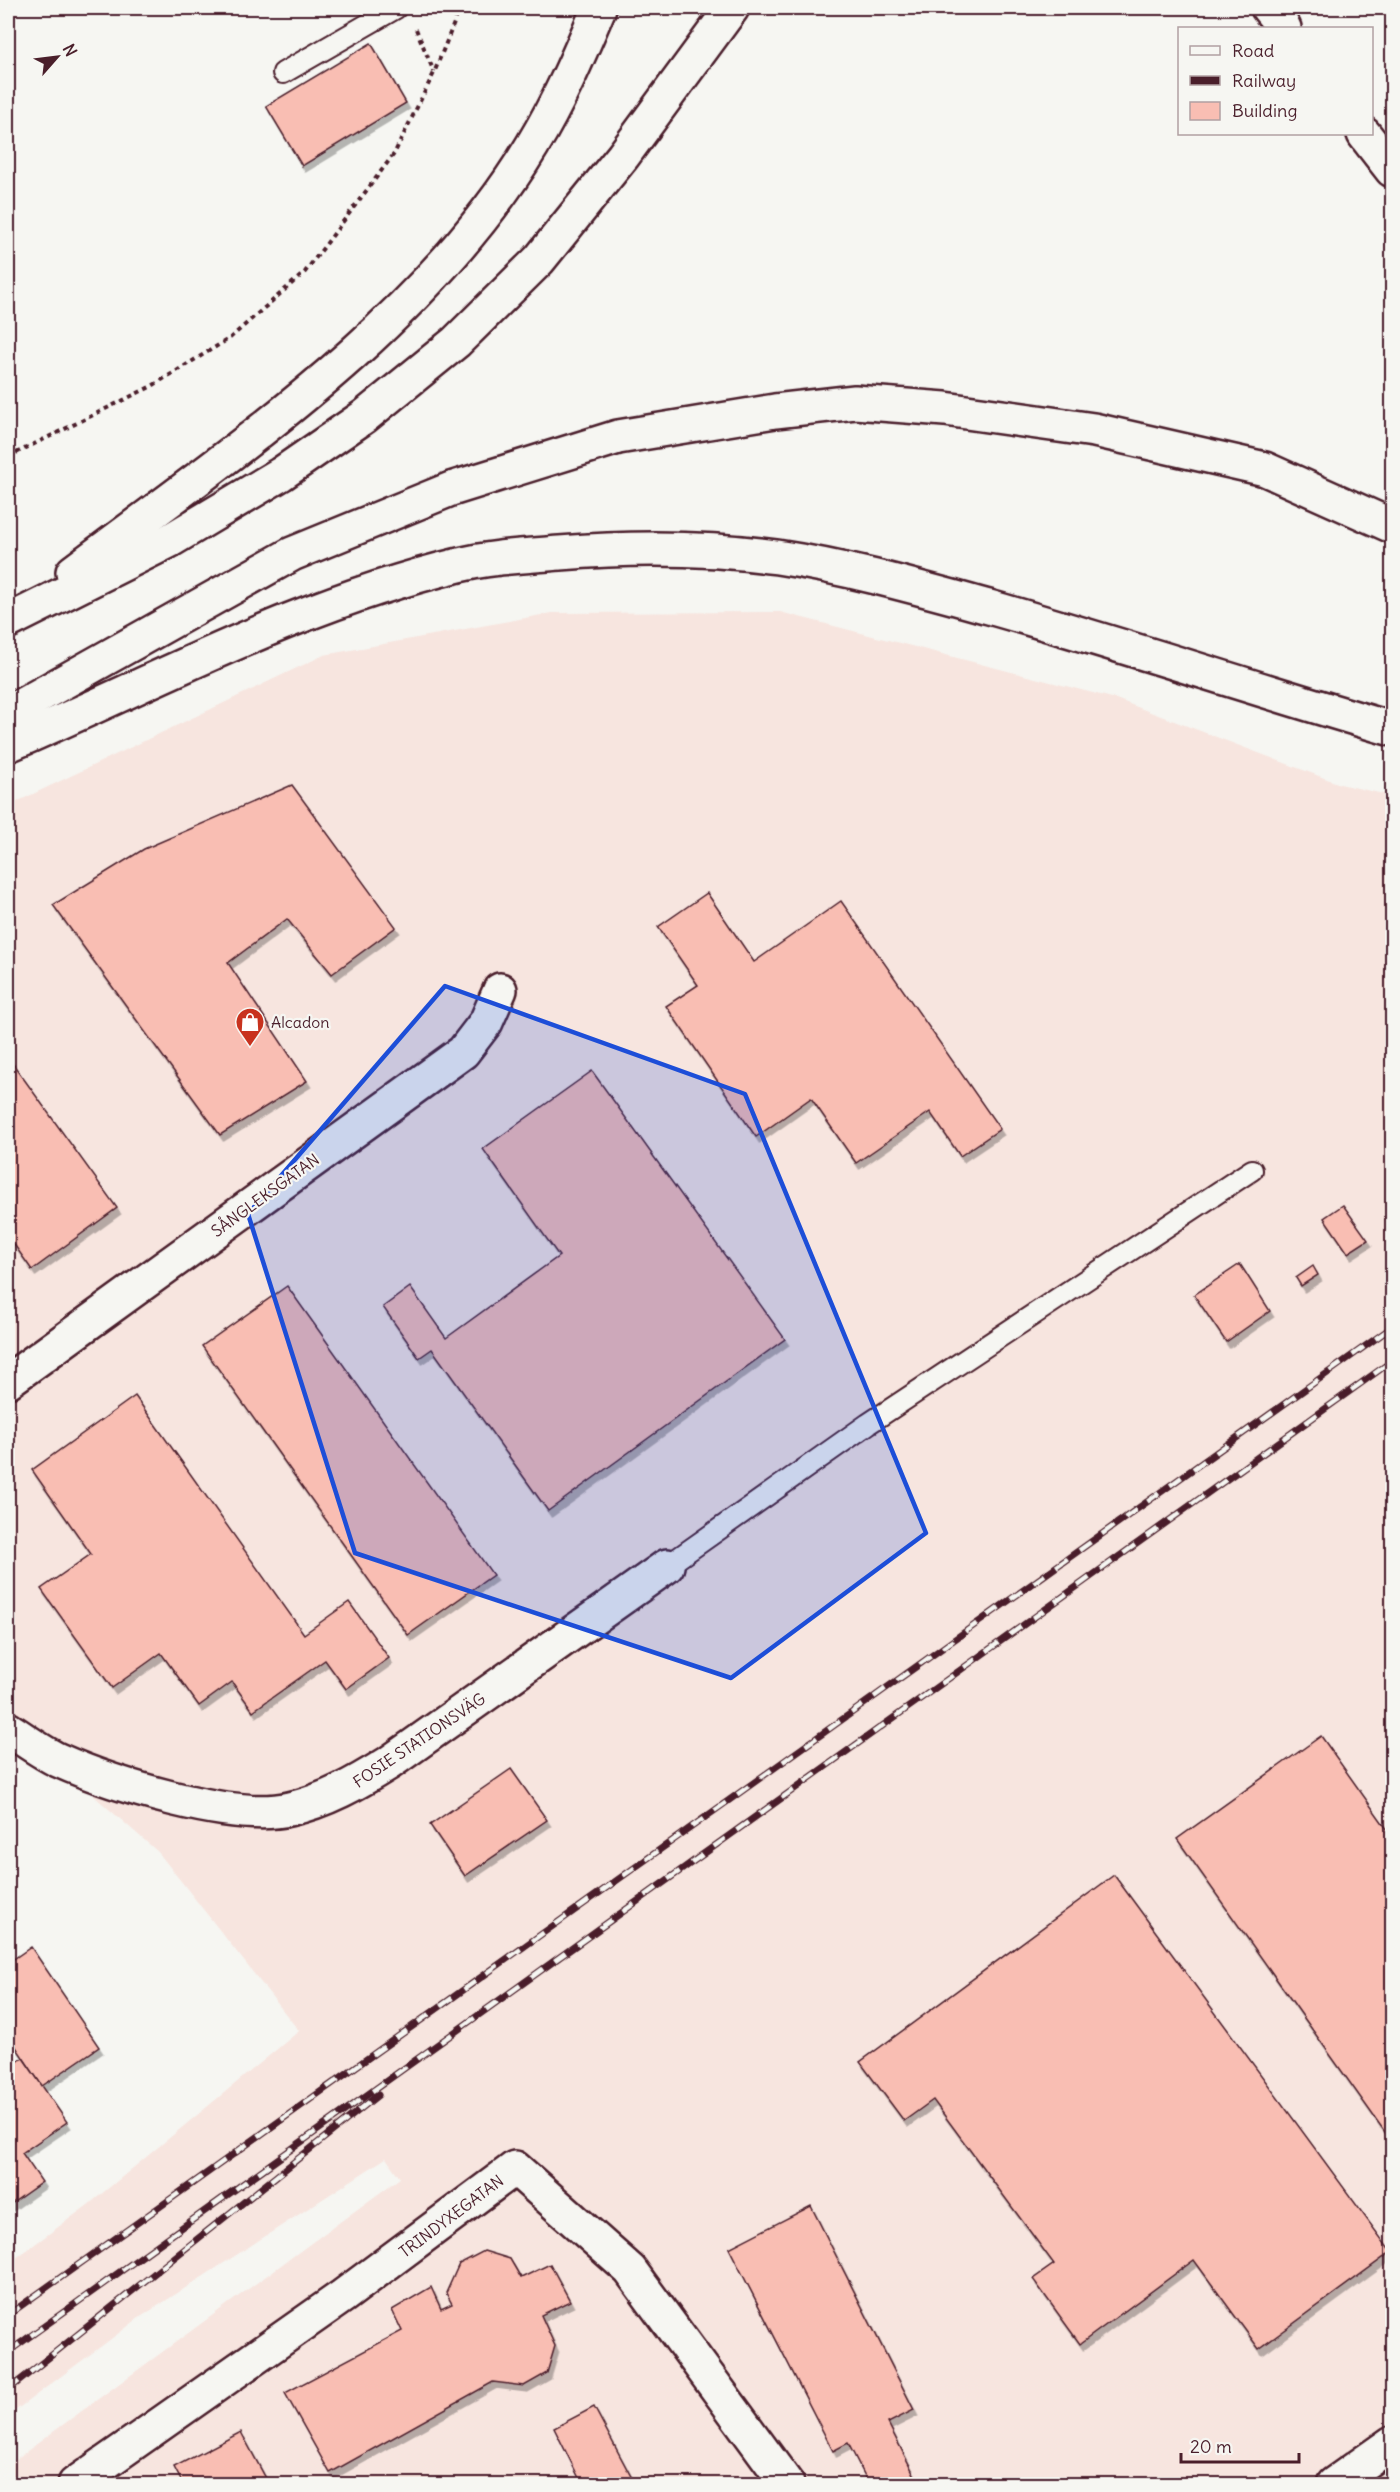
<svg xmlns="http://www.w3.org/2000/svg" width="1400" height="2492" font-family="Delius,sans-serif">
<defs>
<filter id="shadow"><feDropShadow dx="3.5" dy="6" stdDeviation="0" flood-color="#0004"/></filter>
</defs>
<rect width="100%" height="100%" fill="#f6f6f2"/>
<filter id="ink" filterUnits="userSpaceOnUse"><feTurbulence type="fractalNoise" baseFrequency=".0167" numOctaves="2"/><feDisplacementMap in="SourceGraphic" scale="12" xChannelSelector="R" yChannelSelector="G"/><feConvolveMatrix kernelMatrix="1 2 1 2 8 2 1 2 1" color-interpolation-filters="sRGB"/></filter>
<g filter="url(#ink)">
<polygon fill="#f7e5df" points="780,612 1116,699 1340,784 1392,796 1392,2484 8,2484 8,2465 400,2178 386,2158 139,2318 8,2416 8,2264 88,2205 299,2031 158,1852 8,1721 8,806 324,655 552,613"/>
<g fill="#f9beb3" stroke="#4a1f2b" stroke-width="1.5" filter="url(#shadow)">
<polygon points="371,43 406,103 302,166 266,106"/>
<polygon points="292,785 396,927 332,974 287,919 228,963 307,1081 220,1135 53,905 144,849"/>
<polygon points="707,893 754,962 841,901 1000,1129 960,1156 930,1112 856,1163 811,1098 756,1137 666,1006 698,985 658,927"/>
<polygon points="8,1057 117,1208 32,1270 8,1236"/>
<polygon points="592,1071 785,1339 548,1511 432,1349 419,1358 383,1307 410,1287 446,1338 559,1256 483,1149"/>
<polygon points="1343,1205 1368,1240 1348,1253 1324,1218"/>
<polygon points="1240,1264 1270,1311 1226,1342 1194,1295"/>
<polygon points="1313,1266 1318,1275 1301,1286 1296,1278"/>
<polygon points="287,1286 493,1575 408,1635 202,1346"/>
<polygon points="135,1396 304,1634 349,1602 389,1658 346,1689 325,1660 253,1711 232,1682 199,1706 161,1653 112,1688 41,1589 91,1554 32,1470"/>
<polygon points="1321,1736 1392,1836 1392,2142 1177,1839"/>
<polygon points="511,1769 547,1820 465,1876 430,1825"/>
<polygon points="1114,1875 1391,2252 1259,2349 1194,2260 1080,2344 1033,2279 1054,2264 933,2100 904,2121 860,2062"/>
<polygon points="31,1947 99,2047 42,2086 8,2035 8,1963"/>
<polygon points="23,2058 67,2122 22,2153 42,2182 8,2206 8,2068"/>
<polygon points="811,2206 914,2410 888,2423 918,2482 914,2484 869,2484 848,2443 833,2451 729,2248"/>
<polygon points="484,2251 510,2259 521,2278 550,2264 570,2301 541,2315 555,2346 547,2373 524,2386 493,2382 330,2473 285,2393 402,2331 392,2310 431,2287 441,2309 452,2304 446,2293 459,2264"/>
<polygon points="594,2407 635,2484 582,2484 554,2428"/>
<polygon points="241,2432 269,2484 183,2484 174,2467"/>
</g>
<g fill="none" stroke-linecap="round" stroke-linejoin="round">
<g stroke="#4a1f2b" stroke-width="24">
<g id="service">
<polyline points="283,73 396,8"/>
<polyline points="667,1566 868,1424 1252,1170"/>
</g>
</g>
<g stroke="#4a1f2b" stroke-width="38">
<g id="minor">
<polyline points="8,1381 463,1052 486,1022 500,990"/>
<path d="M 8,1729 C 24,1739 41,1752 58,1760 C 112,1784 233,1822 289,1809 C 326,1801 357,1783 389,1763 L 667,1566"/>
<polyline points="75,2484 343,2296 515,2168 630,2270 787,2484"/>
<polyline points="1334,2484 1392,2443"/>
</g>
</g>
<g stroke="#4a1f2b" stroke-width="38">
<g id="motorway">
<polyline points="1268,8 1284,28"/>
<polyline points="1364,134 1392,170"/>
<path d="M 73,572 C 235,450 426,322 532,146 C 559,102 579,55 599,8"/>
<polyline points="9,621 169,541 281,474 365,416 456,342 539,260 623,156 732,8"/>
<polyline points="8,713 292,554 451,489 618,437 775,411 855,402 945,409 1094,430 1265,469 1392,526"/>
<path d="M 8,745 C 157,681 300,603 459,565 C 491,557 526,556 560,553 C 633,547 704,547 777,557 C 849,568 919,588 989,607 C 1124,645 1258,690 1392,729"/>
</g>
</g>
<g stroke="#4a1f2b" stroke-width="4" stroke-dasharray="4.5 4.5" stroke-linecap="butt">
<polyline points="416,29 434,72"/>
<polyline points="8,457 152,386 230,338 305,272 394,154 434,73 460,8"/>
</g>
<use href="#service" stroke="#f6f6f2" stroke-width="20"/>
<use href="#minor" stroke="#f6f6f2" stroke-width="33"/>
<use href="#motorway" stroke="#f6f6f2" stroke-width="33"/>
<g stroke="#4a1f2b" stroke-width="7">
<g id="rail">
<polyline points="8,2315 1392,1327"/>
<polyline points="8,2352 1392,1361"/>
<polyline points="8,2390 378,2095"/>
</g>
</g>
<use href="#rail" stroke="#f6f6f2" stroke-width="4.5" stroke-dasharray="14" stroke-linecap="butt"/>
</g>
</g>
<path fill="#1d4ed8" fill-opacity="0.2" stroke="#1d4ed8" stroke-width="4.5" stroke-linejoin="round" d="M 445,986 L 745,1094 L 926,1533 L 731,1678 L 355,1553 L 248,1214 Z"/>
<defs>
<g id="shop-pin" transform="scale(1.5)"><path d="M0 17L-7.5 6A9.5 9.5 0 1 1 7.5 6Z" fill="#c8321e" stroke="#f6f6f2"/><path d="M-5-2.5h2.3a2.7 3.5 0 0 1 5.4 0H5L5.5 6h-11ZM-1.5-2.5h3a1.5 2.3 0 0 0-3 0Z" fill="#fff"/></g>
</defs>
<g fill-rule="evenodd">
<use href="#shop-pin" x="250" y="1022"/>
</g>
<g text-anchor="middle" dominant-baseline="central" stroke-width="4.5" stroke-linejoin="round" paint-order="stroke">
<g font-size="16" fill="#4a1f2b" stroke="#f6f6f2" text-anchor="start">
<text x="271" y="1022">Alcadon</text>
</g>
<g font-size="16" fill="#4a1f2b" stroke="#f6f6f2">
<text transform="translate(265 1195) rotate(-36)">SÅNGLEKSGATAN</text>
<text transform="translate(419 1740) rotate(-34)">FOSIE STATIONSVÄG</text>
<text transform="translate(451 2216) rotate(-37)">TRINDYXEGATAN</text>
</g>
</g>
<rect width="1400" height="2492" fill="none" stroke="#f6f6f2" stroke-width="30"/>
<rect x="15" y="15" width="1370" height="2462" fill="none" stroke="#4a1f2b" stroke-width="2" filter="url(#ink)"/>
<rect x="1178" y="27" width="195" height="108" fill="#f6f6f2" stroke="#b1a0a2" stroke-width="1.5"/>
<rect x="1190" y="46" width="30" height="9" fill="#f6f6f2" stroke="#b1a0a2" stroke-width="1.5"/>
<text x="1232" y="57" font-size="18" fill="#4a1f2b">Road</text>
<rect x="1190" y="76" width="30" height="9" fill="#4a1f2b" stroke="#b1a0a2" stroke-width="1.5"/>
<text x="1232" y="87" font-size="18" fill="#4a1f2b">Railway</text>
<rect x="1190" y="102" width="30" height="18" fill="#f9beb3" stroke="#b1a0a2" stroke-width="1.5"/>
<text x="1232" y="117" font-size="18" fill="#4a1f2b">Building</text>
<g transform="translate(57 57) rotate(62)" stroke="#f6f6f2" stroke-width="4.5" paint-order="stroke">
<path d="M0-4.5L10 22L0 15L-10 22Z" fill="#4a1f2b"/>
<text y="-9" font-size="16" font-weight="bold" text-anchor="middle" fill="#4a1f2b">N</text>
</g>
<path d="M1181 2453v9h118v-9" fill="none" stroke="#4a1f2b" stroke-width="3"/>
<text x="1190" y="2453" font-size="18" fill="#4a1f2b" stroke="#f6f6f2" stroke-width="4.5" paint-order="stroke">20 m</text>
</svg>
